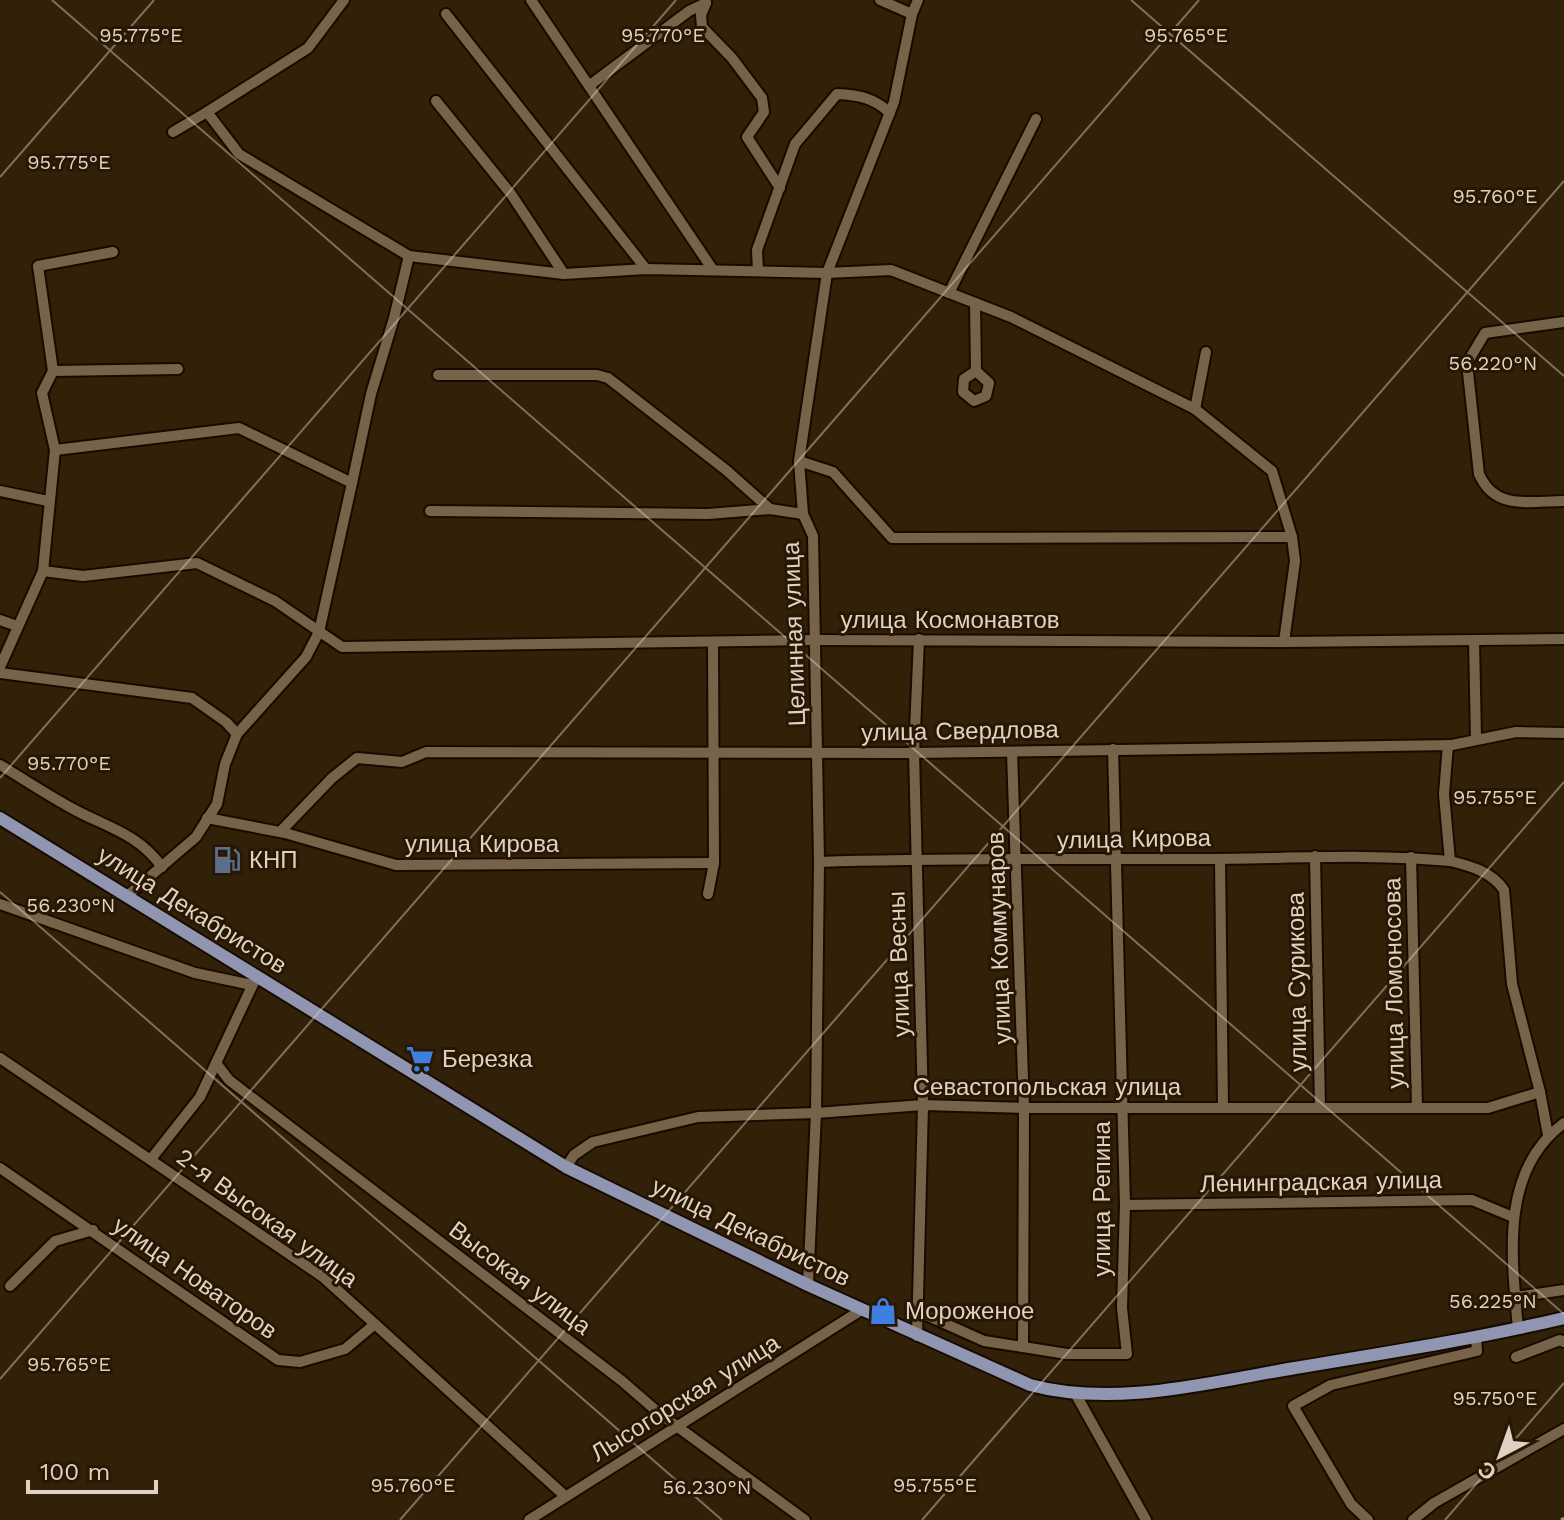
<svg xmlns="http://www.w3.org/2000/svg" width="1564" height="1520" font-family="'Work Sans',sans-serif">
<rect width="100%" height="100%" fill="#322109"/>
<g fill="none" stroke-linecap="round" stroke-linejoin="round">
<g stroke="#190a00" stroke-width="14">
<g id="minor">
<polyline points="531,0 713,270"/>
<polyline points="880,0 912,14"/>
<polyline points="706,3 701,15 702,27 732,58 762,98 764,112 747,137 780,188"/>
<polyline points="446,14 646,269"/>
<polyline points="590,85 689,11 706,3"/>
<polyline points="436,101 511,194 564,274"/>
<polyline points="207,112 308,48 344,0"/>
<polyline points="173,132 207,112 239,154 409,256 564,274 646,269 827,273 891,270 975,303"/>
<path d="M 758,271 L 757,250 L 795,144 L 837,94 C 859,95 874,98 890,113"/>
<polyline points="949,293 1036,119"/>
<path d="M 1564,322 L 1485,333 L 1467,363 L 1479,474 C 1495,511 1530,501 1564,501"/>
<polyline points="53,371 38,266 113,252"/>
<polyline points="976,371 964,379 963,392 974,401 986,396 989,383 976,371 975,303 1011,317 1195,409 1272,471 1292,537 1295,561 1284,642"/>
<polyline points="438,375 597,375 608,378 726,470 770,509"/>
<polyline points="1195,409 1206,352"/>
<polyline points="55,450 239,428 352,483 319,632 306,657 237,734"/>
<polyline points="799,461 833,472 892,538 1292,537"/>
<polyline points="352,483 371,394 394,318 409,256"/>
<polyline points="0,491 48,501"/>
<polyline points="430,511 708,514 770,509 803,514"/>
<polyline points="43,571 83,576 197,563 275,601 342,647 815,640 1284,642 1564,639"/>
<polyline points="0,620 17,626"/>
<polyline points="1474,640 1476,739"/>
<polyline points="0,667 43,571 55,450 42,393 53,371 178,369"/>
<polyline points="0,673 192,698 226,722 237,734 225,764 217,804 196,837 127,896"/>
<path d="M 1448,745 L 1444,794 L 1450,861 C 1471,866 1492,872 1504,890 L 1512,984 L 1540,1092 L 1548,1135"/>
<path d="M 0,765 C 25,780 49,796 75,810 C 109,828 138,834 162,867"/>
<polyline points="207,818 285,833 396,865 714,863"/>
<polyline points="280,832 332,778 357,758 402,762 426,752 914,753 1452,745 1516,732 1564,733"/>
<polyline points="1315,856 1320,1107"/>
<polyline points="1411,857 1417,1108"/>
<polyline points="1220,859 1223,1107"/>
<path d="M 819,862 C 946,858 1074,859 1201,859 C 1285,859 1367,853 1450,861"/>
<polyline points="708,894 714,863 713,642"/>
<polyline points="0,904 195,973 252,985"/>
<polyline points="0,1058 323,1277 565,1496"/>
<polyline points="216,1063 229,1080 622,1381 660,1414 805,1520"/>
<polyline points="151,1159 200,1097 254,982"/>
<polyline points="566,1167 574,1155 593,1142 698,1117 816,1113 923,1105 1024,1108 1488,1108 1540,1092"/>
<polyline points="0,1168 278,1360 300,1362 345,1349 375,1324"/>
<polyline points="1125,1205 1472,1200 1513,1217"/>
<polyline points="808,1285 816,1113 819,862 813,536 803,514 799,461 827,273 894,102 912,14 918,0"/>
<polyline points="10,1286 55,1241 93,1230"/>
<polyline points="1515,1297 1564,1290"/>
<polyline points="917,1311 984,1341 1023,1347 1024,1108 1012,752"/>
<path d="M 1518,1329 C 1512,1258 1499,1171 1564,1123"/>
<polyline points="917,1336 923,1105 914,753 919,639"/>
<polyline points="1023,1347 1067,1354 1127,1354 1122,1308 1125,1205 1113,749"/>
<polyline points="1516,1357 1560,1340 1564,1342"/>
<polyline points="1075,1393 1146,1520"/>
<polyline points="529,1520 863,1309"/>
<polyline points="1368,1520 1351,1504 1293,1406 1331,1385 1477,1351 1476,1337"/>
<polyline points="1413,1520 1434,1503 1564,1429"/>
</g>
</g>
<g stroke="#190a00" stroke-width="16">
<path id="major" d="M 0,818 L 566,1167 L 808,1285 L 1030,1385 C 1116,1408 1209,1382 1295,1368 C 1385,1353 1475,1339 1564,1318"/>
</g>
<use href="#minor" stroke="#77634a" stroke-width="10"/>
<use href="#major" stroke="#9096b2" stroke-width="12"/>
<polyline stroke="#a59887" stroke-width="3" stroke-dasharray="4 8" stroke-linecap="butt" points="1561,1520 1564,1518"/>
</g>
<path fill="none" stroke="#ddd2c4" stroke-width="2" stroke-opacity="0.45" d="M 52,0 L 1564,1314M 1131,0 L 1564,376M 0,177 L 154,0M 0,778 L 676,0M 0,892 L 722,1520M 0,1379 L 1199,0M 400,1520 L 1564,181M 922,1520 L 1564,782M 1445,1520 L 1564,1383"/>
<defs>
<g id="fuel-bare" transform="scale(2.16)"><path d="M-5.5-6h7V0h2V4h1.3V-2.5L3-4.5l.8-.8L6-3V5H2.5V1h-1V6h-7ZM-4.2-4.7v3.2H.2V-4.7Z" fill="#5c6f8a" stroke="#281702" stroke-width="2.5" paint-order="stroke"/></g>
<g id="supermarket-bare" transform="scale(2.16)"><path d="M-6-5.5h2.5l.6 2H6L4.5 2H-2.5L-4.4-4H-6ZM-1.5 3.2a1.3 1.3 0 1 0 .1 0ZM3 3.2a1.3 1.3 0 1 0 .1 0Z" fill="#3f7fe0" stroke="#281702" stroke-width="2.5" paint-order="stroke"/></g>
<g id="shop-bare" transform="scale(2.16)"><path d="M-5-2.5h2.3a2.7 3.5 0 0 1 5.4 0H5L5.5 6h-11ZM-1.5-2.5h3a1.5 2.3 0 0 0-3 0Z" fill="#3f7fe0" stroke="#281702" stroke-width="2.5" paint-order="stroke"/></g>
</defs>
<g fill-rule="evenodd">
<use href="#fuel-bare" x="227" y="860"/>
<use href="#supermarket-bare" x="420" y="1059"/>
<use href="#shop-bare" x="883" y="1311"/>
</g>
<g text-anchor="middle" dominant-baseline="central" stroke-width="6" stroke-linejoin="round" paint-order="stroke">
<g font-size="24" fill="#ddd2c4" stroke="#281702">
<text x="950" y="620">улица Космонавтов</text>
<text transform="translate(794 634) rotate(-92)">Целинная улица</text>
<text transform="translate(960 731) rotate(-1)">улица Свердлова</text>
<text transform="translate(1134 839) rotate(-1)">улица Кирова</text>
<text x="482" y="844">улица Кирова</text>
<text transform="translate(192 910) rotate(32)">улица Декабристов</text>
<text transform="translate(999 938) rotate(-92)">улица Коммунаров</text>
<text transform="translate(899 964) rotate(-92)">улица Весны</text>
<text transform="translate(1297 982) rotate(-91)">улица Сурикова</text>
<text transform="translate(1394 983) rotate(-91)">улица Ломоносова</text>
<text x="1047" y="1087">Севастопольская улица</text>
<text transform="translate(1321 1182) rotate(-1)">Ленинградская улица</text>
<text transform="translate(1102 1199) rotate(-90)">улица Репина</text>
<text transform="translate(267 1218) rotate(36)">2-я Высокая улица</text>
<text transform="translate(751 1232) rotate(26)">улица Декабристов</text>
<text transform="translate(195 1278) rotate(35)">улица Новаторов</text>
<text transform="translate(520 1278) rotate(37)">Высокая улица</text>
<text transform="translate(685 1398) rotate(-32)">Лысогорская улица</text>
</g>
<g font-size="24" fill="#ddd2c4" stroke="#281702" text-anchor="start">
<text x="249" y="860">КНП</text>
<text x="442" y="1059">Березка</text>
<text x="905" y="1311">Мороженое</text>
</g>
</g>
<g font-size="20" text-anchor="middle" fill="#ddd2c4" stroke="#281702" stroke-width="6" stroke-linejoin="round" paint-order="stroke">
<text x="141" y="42">95.775°E</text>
<text x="663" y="42">95.770°E</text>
<text x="1186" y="42">95.765°E</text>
<text x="69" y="169">95.775°E</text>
<text x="1495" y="203">95.760°E</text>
<text x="1493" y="370">56.220°N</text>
<text x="69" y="770">95.770°E</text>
<text x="1495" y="804">95.755°E</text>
<text x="71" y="912">56.230°N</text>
<text x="1493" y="1308">56.225°N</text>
<text x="69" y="1371">95.765°E</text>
<text x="1495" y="1405">95.750°E</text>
<text x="413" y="1492">95.760°E</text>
<text x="935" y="1492">95.755°E</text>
<text x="707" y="1494">56.230°N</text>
</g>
<g transform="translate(1500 1456) rotate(221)" stroke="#281702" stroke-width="6" paint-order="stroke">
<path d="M0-6L14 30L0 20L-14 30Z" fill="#ddd2c4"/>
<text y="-12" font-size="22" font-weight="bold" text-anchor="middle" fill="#ddd2c4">С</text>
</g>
<path d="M28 1480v12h128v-12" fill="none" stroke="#ddd2c4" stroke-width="4"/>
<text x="40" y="1480" font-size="24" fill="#ddd2c4" stroke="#281702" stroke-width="6" paint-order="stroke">100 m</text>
</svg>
